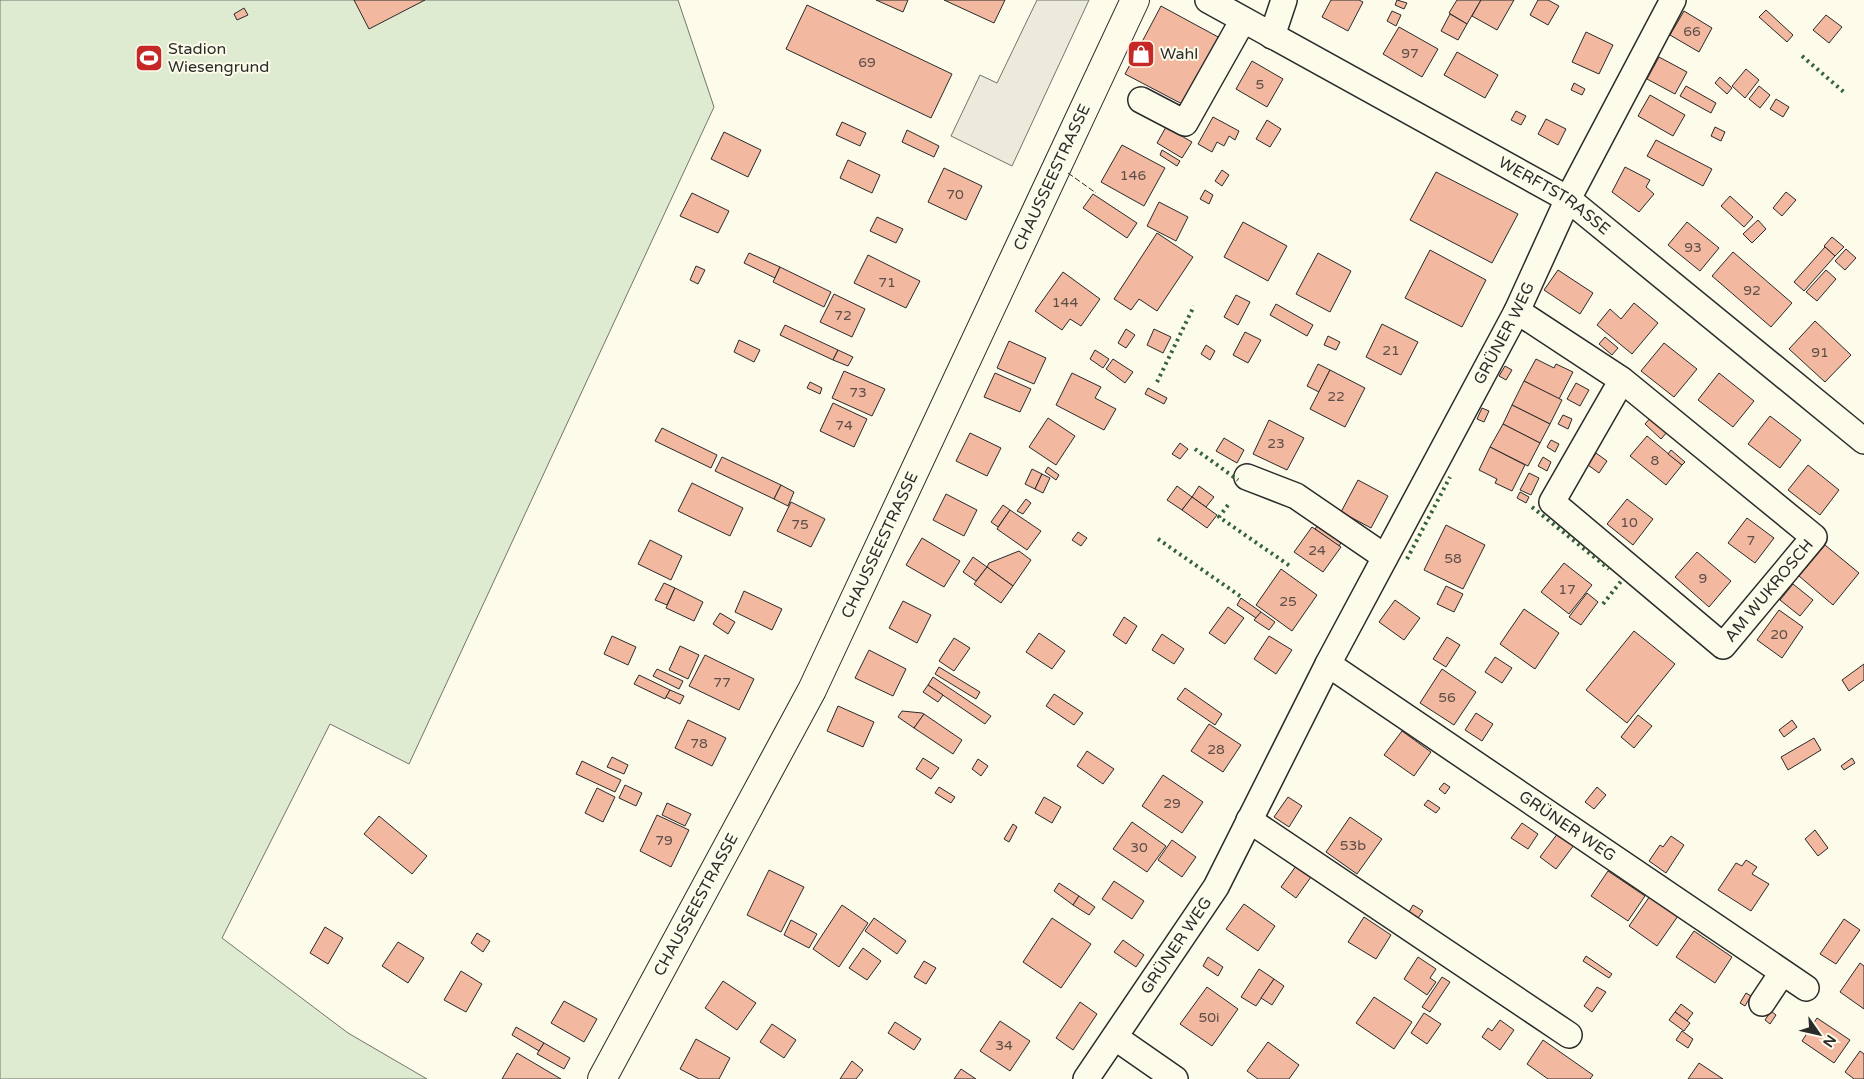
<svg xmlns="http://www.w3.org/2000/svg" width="1864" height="1079" font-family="'Varela Round',sans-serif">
<rect width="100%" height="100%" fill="#fdfbea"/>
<polygon fill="#deebd1" stroke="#74746e" points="0,0 678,0 714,107 409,764 330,724 222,938 348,1033 427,1079 0,1079"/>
<polygon fill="#eceadb" stroke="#74746e" points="1037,0 1089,0 1012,166 951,136 980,75 997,83"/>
<g fill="#f2b8a0" stroke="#2b2b2b">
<polygon points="354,0 425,0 369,29"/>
<polygon points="876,0 908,0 903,12"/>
<polygon points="944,0 1005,0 994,23"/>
<polygon points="1331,0 1359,0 1363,2 1348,31 1322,17"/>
<polygon points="1397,0 1407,3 1404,9 1395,5"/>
<polygon points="1457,0 1481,0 1467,24 1449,13"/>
<polygon points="1481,0 1514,0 1497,30 1472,16"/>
<polygon points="1538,0 1548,0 1559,6 1548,25 1530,15"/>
<polygon points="807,5 952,74 931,118 786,49"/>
<polygon points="1161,6 1220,38 1184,105 1125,74"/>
<polygon points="244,8 248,15 237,20 234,14"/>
<polygon points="1766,10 1793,35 1787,42 1759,17"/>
<polygon points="1392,11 1401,15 1396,26 1387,21"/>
<polygon points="1684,11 1712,28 1699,52 1670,35"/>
<polygon points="1450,14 1467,24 1458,40 1441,31"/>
<polygon points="1826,15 1842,27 1829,43 1813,30"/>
<polygon points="1399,27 1438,49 1422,77 1383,54"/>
<polygon points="1586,32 1613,45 1599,74 1572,62"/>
<polygon points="1457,52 1498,75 1485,98 1444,75"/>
<polygon points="1659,57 1687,72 1675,94 1647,79"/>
<polygon points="1252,61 1283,79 1267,107 1236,89"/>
<polygon points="1746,69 1759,80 1745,98 1732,86"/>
<polygon points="1720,77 1732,88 1727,94 1715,83"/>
<polygon points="1574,83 1585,89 1582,95 1571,90"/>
<polygon points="1686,86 1716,103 1711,113 1680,96"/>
<polygon points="1759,86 1770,95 1760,108 1749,99"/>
<polygon points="1650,95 1685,115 1673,136 1638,116"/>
<polygon points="1776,99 1789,107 1783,117 1770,109"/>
<polygon points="1516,111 1526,116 1521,125 1511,120"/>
<polygon points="1213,117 1239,131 1235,140 1229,136 1224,146 1217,142 1212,152 1198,144"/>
<polygon points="1546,119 1566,129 1558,145 1538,134"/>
<polygon points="1267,120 1281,129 1270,147 1256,139"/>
<polygon points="842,122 866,133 860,146 836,135"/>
<polygon points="1166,127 1192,142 1182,158 1157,143"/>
<polygon points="1715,127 1725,132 1721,141 1711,136"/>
<polygon points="907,130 939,146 934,157 902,142"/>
<polygon points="724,132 761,150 748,177 711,159"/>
<polygon points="1656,140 1712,169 1703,186 1647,156"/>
<polygon points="1122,145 1165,168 1144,206 1101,182"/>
<polygon points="1162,150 1180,161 1177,166 1160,155"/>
<polygon points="848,160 880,175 872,193 840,178"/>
<polygon points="1625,167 1650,180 1646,187 1654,194 1639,212 1612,192"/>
<polygon points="944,168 982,186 966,220 928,202"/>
<polygon points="1222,170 1229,175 1222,186 1215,181"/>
<polygon points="1436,172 1518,214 1492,263 1410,220"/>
<polygon points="1205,190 1213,195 1209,204 1200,199"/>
<polygon points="1786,192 1796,200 1782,216 1773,208"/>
<polygon points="692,193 729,211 718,233 680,216"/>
<polygon points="1093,194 1137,223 1127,238 1083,208"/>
<polygon points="1730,196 1753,217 1744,227 1721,206"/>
<polygon points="1159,202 1188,217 1176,241 1147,226"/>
<polygon points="877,217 903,229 896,243 870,231"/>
<polygon points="1758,220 1766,229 1752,243 1743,234"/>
<polygon points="1243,222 1287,246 1268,281 1224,257"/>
<polygon points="1687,222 1719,248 1700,271 1668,245"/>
<polygon points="1157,233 1193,257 1157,311 1139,299 1131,310 1114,299"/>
<polygon points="1832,237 1844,247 1835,256 1824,246"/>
<polygon points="1825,247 1835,256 1804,291 1794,282"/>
<polygon points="1846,249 1856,258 1845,270 1835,261"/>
<polygon points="1430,250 1486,280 1462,327 1405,298"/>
<polygon points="1733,252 1792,303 1771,327 1712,276"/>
<polygon points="749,253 780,267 775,278 744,263"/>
<polygon points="1318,253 1351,271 1330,312 1296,294"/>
<polygon points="868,255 920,281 906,308 854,283"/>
<polygon points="696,266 705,270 698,284 690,280"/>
<polygon points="780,267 831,292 824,307 773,282"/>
<polygon points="1558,270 1593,293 1580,314 1544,290"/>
<polygon points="1826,270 1836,279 1817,301 1806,292"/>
<polygon points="1063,272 1100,299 1081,326 1070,319 1062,330 1035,311"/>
<polygon points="834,294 865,309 852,337 820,322"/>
<polygon points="1236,295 1250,302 1238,325 1224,317"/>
<polygon points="1634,303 1658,323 1632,354 1597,325 1610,309 1621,319"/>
<polygon points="1276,304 1313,325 1307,336 1270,315"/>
<polygon points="1815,321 1851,355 1825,382 1789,349"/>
<polygon points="1382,324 1418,342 1401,375 1366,357"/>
<polygon points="785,325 838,350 833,360 780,335"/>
<polygon points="1126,329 1135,335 1126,348 1118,343"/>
<polygon points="1154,329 1171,337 1163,353 1147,345"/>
<polygon points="1245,332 1261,340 1248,363 1233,355"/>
<polygon points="1328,336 1340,342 1336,350 1324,345"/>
<polygon points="1605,337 1618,348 1612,355 1599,344"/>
<polygon points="739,340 760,350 754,362 734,352"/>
<polygon points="1009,341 1046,358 1034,384 997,368"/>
<polygon points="1664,343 1697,369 1674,397 1641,371"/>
<polygon points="1206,345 1215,351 1210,360 1201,354"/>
<polygon points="838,350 853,357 848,366 833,360"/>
<polygon points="1095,350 1109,359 1103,368 1090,359"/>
<polygon points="1113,359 1133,372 1125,383 1106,369"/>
<polygon points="1536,359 1554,368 1556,364 1573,372 1559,399 1524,381"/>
<polygon points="1318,364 1330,370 1319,392 1307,386"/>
<polygon points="1505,366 1512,370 1506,380 1499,376"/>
<polygon points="1330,370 1365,388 1345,427 1310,409"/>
<polygon points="844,371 885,389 872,416 832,398"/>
<polygon points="995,373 1031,389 1020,412 984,397"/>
<polygon points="1072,373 1101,387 1095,398 1116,409 1104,430 1056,405"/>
<polygon points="1719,373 1754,401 1733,427 1698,400"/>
<polygon points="1524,381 1562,400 1550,424 1512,405"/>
<polygon points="810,382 822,388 820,394 807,388"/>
<polygon points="1576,383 1589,390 1580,406 1567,399"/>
<polygon points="1148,388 1167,398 1164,404 1145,394"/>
<polygon points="833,403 867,419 854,447 820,431"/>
<polygon points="1512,405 1550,424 1540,443 1503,424"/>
<polygon points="1482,408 1489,411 1484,422 1477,419"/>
<polygon points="1563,415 1572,419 1568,429 1558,424"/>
<polygon points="1770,416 1801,440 1780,468 1748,444"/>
<polygon points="1651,417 1668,431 1661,439 1645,424"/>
<polygon points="1048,418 1075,436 1056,465 1029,447"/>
<polygon points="1269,420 1304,438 1287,470 1253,454"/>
<polygon points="1503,424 1540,443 1528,466 1490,447"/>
<polygon points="662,428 717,455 711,468 655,441"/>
<polygon points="970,433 1001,448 987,476 956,461"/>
<polygon points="1647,436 1682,465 1666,485 1630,456"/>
<polygon points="1224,438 1244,450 1237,463 1216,451"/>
<polygon points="1551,440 1559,444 1555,452 1547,447"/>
<polygon points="1180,443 1188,449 1180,459 1172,454"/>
<polygon points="1490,447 1525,465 1512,491 1495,483 1497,479 1479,470"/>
<polygon points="1671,450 1685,462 1682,465 1668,454"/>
<polygon points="1596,453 1607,461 1599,473 1588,465"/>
<polygon points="722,457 781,485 774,499 715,471"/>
<polygon points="1543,457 1551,462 1547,471 1538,466"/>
<polygon points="1808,465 1839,490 1820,515 1788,490"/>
<polygon points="1048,467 1059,475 1056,480 1045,472"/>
<polygon points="1032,469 1042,474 1035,489 1025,484"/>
<polygon points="1529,473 1539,478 1531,495 1520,490"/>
<polygon points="1042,474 1050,478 1043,493 1035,489"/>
<polygon points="1358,480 1388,496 1371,528 1341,512"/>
<polygon points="692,483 743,508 730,536 678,511"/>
<polygon points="781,485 794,492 788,506 774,499"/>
<polygon points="1177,486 1192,497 1182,510 1167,500"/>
<polygon points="1199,486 1214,497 1206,507 1192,497"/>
<polygon points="1520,492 1529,497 1526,503 1517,498"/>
<polygon points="946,494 977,510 964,536 933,520"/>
<polygon points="1192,497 1217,515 1207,528 1182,510"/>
<polygon points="1026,499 1031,503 1023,514 1017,511"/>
<polygon points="1627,499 1653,519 1633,545 1607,524"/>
<polygon points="791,502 825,519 811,547 777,531"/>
<polygon points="1003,505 1010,510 998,527 991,522"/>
<polygon points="1010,510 1041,531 1027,550 997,529"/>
<polygon points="1747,518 1774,538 1755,563 1728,543"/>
<polygon points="1321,521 1345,537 1339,546 1315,529"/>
<polygon points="1446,525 1485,545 1463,589 1424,570"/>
<polygon points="1312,527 1341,547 1323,572 1294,552"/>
<polygon points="1078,532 1087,538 1081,546 1072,540"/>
<polygon points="922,538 960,561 944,587 906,565"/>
<polygon points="650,540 682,556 671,580 638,564"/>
<polygon points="1825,545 1859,573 1833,605 1799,576"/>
<polygon points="1019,551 1031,560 1013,586 987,567 989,563"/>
<polygon points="1697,552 1731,581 1709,607 1675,577"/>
<polygon points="973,557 987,567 976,581 963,572"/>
<polygon points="1564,563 1592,585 1569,614 1541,592"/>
<polygon points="987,567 1013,586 1001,603 974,584"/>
<polygon points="1281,569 1317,595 1292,631 1256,605"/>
<polygon points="664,583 675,588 667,605 655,600"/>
<polygon points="1793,584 1813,600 1800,616 1780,600"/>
<polygon points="1446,586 1463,594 1454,612 1437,604"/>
<polygon points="675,588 703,602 694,621 666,608"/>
<polygon points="744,591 782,609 772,630 735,612"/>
<polygon points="1587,593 1598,602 1581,625 1569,617"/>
<polygon points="1241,598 1261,612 1256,618 1237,605"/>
<polygon points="1395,600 1420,618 1404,640 1379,622"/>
<polygon points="903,601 931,615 917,643 889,628"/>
<polygon points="1228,607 1244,618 1225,644 1209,633"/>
<polygon points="1524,609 1559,633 1535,669 1500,644"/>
<polygon points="1779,610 1803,627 1782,658 1757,640"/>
<polygon points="1261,612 1275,622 1269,630 1254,620"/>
<polygon points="720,613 735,622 728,634 713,624"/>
<polygon points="1124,617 1137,626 1126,644 1113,635"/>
<polygon points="1634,631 1675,664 1627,723 1586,690"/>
<polygon points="1039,633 1065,651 1052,669 1026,652"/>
<polygon points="1162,634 1184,649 1174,664 1152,650"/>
<polygon points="612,636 636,647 628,665 604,654"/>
<polygon points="1269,636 1292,650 1276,674 1254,659"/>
<polygon points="1447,637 1460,645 1446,667 1433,659"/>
<polygon points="954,638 970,648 954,671 939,661"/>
<polygon points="680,646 699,655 688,679 669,670"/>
<polygon points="869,650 906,669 893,696 855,678"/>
<polygon points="705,655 754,679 739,710 689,686"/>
<polygon points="1495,657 1512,668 1502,683 1485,672"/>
<polygon points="1864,664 1864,680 1849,691 1842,680"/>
<polygon points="939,667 980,692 976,699 935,674"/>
<polygon points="657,669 683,681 679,689 653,676"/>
<polygon points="1442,669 1476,692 1454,725 1420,703"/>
<polygon points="639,675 670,690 665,699 634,684"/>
<polygon points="933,677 991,716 985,724 928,685"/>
<polygon points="928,685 943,695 938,702 923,692"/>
<polygon points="1185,688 1222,714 1215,725 1177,699"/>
<polygon points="670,690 684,696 680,704 666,697"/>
<polygon points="1054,694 1083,713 1074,725 1046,706"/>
<polygon points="838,706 874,722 863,747 827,731"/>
<polygon points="902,711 922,713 924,714 914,728 898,717"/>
<polygon points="1476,713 1493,724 1482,741 1465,730"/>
<polygon points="924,714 962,740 953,754 914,728"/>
<polygon points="1638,715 1652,726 1634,748 1621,737"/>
<polygon points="688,720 726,738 712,766 675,748"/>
<polygon points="1792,720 1797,727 1784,737 1779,730"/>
<polygon points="1209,724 1241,745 1223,772 1191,751"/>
<polygon points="1402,731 1431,752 1414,776 1384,755"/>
<polygon points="1814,738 1821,750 1788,770 1781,757"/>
<polygon points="1087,751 1114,769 1103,784 1077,766"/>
<polygon points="612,757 628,765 624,774 607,767"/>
<polygon points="923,758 939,768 931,779 916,769"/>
<polygon points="1852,758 1855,763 1844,770 1841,766"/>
<polygon points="978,759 988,766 981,776 972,769"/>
<polygon points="582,761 621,780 615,792 576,774"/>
<polygon points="1163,775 1203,802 1182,833 1142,806"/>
<polygon points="1444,783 1450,787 1445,794 1439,789"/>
<polygon points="625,785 642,793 636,806 619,798"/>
<polygon points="939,787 955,797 951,803 935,793"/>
<polygon points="1597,787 1606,795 1594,809 1585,802"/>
<polygon points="597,788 615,797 603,822 585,813"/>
<polygon points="1044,797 1061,807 1052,823 1035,813"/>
<polygon points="1288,797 1302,806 1289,827 1274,817"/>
<polygon points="1428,800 1440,808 1436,813 1424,805"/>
<polygon points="667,803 691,814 685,826 662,815"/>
<polygon points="657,815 689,830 671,867 640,851"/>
<polygon points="379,816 427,856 412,874 364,834"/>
<polygon points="1350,817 1382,839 1357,874 1326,852"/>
<polygon points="1132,822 1166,846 1147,872 1113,849"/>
<polygon points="1522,823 1538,834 1528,849 1511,838"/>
<polygon points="1013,824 1017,827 1009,842 1004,839"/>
<polygon points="1815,830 1828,848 1818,856 1805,839"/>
<polygon points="1558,833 1574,845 1556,869 1540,857"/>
<polygon points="1671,836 1684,845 1666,873 1649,861 1660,845 1663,847"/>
<polygon points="1172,840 1196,857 1182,877 1158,860"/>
<polygon points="1746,860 1757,867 1752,874 1769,884 1751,911 1718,890 1736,863 1742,866"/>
<polygon points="1296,866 1311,877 1296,898 1281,887"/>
<polygon points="769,870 804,887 781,932 747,915"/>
<polygon points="1608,871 1645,896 1628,921 1591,896"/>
<polygon points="1114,881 1144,901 1132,919 1102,899"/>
<polygon points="1059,883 1079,896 1073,905 1054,891"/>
<polygon points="1079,896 1095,907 1089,915 1073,905"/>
<polygon points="1650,896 1678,916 1657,946 1629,926"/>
<polygon points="1244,904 1275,926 1258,951 1226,929"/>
<polygon points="842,905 868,923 839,967 813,949"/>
<polygon points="1413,905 1423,911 1418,918 1409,912"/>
<polygon points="1364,917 1391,935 1376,959 1348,942"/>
<polygon points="874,918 906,941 897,954 865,931"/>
<polygon points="1052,918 1091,944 1061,988 1023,962"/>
<polygon points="1844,919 1860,930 1836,964 1820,954"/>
<polygon points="791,920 817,934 809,948 784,935"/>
<polygon points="325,927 343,938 328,964 310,953"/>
<polygon points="1694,931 1732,957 1715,983 1676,957"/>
<polygon points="477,933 490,941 483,952 471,943"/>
<polygon points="1123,940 1144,955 1136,967 1114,952"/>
<polygon points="398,942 424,958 408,983 382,966"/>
<polygon points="863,948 881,961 867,980 849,968"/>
<polygon points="1586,956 1612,974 1609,978 1583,961"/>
<polygon points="1208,957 1223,967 1218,976 1203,966"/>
<polygon points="1418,957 1436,969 1430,978 1436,982 1427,995 1404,979"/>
<polygon points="924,961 936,968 926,984 914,977"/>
<polygon points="1860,963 1864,966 1864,1009 1840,992"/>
<polygon points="1259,969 1274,979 1256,1006 1241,997"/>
<polygon points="461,971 482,984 466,1012 444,1000"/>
<polygon points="1442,977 1450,982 1430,1012 1422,1007"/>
<polygon points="1274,979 1284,986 1272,1005 1261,998"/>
<polygon points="723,981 756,1003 737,1030 705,1008"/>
<polygon points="1207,987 1238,1009 1212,1046 1180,1024"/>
<polygon points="1597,987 1606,992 1592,1012 1584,1006"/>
<polygon points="1746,993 1751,996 1745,1006 1740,1003"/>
<polygon points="1374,997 1412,1022 1394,1049 1356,1023"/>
<polygon points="564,1001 597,1019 584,1042 551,1023"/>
<polygon points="1080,1002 1097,1014 1073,1050 1056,1038"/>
<polygon points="1681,1004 1693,1013 1687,1021 1675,1012"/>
<polygon points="1771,1011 1776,1015 1770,1024 1765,1020"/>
<polygon points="1675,1012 1690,1023 1684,1031 1669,1020"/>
<polygon points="1424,1013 1441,1024 1427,1044 1411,1033"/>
<polygon points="1817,1018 1850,1040 1834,1063 1802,1041"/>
<polygon points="1500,1020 1514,1030 1500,1050 1482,1037 1488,1028 1492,1031"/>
<polygon points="1000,1021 1030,1041 1010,1071 980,1051"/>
<polygon points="895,1022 921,1039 914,1050 888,1033"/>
<polygon points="772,1024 796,1040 784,1058 760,1042"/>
<polygon points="516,1027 544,1043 539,1051 512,1035"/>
<polygon points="1682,1031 1693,1039 1688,1048 1676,1040"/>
<polygon points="696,1039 730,1058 719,1079 699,1079 680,1069"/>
<polygon points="1543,1040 1593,1075 1590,1079 1548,1079 1527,1064"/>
<polygon points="1268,1042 1299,1065 1289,1079 1258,1079 1247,1071"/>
<polygon points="544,1043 570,1058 564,1069 537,1054"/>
<polygon points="1860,1051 1864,1054 1864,1079 1854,1079 1845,1072"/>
<polygon points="517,1053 561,1079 502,1079"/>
<polygon points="852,1061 863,1070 856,1079 840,1079"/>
<polygon points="1699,1063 1723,1079 1688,1079"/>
<polygon points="961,1069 976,1079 954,1079"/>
</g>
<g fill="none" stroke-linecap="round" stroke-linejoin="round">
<g stroke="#2b2b2b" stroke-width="28">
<g id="minor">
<path id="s1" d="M 1208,0 L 1568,199 L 1864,441"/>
<polyline points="1272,36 1284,0"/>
<polyline points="1141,100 1185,123 1243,20"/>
<path id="s2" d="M 1517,311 L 1622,380 L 1552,502 L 1723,646 L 1814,537 L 1622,380"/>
<polyline points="1247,477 1296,496 1385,557"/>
<path id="s3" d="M 1328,664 L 1806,988"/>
<polyline points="1249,820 1569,1035"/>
<polyline points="1762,1003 1782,973"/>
<polyline points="1116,1038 1175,1079"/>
<path id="s4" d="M 1086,1079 L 1216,887 L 1328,664 L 1517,311 L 1568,199 L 1673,0"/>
</g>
</g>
<g stroke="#2b2b2b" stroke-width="30">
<g id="major">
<path id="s5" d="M 602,1079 L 812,690 L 1135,0"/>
</g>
</g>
<use href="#minor" stroke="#fdfbea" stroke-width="25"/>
<use href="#major" stroke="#fdfbea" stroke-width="28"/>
<g stroke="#34623c" stroke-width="4" stroke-dasharray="2.5 4" stroke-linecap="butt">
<polyline points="1802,56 1845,93"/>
<polyline points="1157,382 1194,306"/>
<polyline points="1195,449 1238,480"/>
<polyline points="1228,505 1219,517 1290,566"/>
<polyline points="1532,507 1609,569"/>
<polyline points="1158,539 1240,596"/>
<polyline points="1407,559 1450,477"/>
<polyline points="1603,604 1622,580"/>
</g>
<polyline stroke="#2b2b2b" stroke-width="1" stroke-dasharray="6 2.5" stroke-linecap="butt" points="1068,173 1096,193"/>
</g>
<defs>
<g id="shop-square" transform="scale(1.4375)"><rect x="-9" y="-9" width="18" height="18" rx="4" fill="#c62828" stroke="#fdfbea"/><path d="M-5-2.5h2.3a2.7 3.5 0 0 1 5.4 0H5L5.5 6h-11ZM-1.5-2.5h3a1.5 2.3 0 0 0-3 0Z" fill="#fff"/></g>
<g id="stadium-square" transform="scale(1.4375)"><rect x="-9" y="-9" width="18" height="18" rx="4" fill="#c62828" stroke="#fdfbea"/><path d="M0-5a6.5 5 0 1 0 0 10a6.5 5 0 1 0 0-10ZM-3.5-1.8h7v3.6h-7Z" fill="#fff"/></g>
</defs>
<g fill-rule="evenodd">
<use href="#shop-square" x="1141" y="54"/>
<use href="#stadium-square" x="149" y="58"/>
</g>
<g text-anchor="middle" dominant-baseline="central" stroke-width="4" stroke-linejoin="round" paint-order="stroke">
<g font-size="14" fill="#5d4e48">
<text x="1692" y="31">66</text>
<text x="1410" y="53">97</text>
<text x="867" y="62">69</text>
<text x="1260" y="84">5</text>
<text x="1133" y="175">146</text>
<text x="955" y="194">70</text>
<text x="1693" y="247">93</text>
<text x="887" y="282">71</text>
<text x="1752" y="290">92</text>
<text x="1065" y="302">144</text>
<text x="843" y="315">72</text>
<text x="1391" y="350">21</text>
<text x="1820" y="352">91</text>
<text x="858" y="392">73</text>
<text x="1336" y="396">22</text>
<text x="844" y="425">74</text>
<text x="1276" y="443">23</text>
<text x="1655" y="460">8</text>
<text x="1629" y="522">10</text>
<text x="800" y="524">75</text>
<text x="1751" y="540">7</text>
<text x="1317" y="550">24</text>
<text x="1453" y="558">58</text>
<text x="1703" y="578">9</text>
<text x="1567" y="589">17</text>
<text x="1288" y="601">25</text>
<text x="1779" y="634">20</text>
<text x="722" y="682">77</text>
<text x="1447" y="697">56</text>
<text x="699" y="743">78</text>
<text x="1216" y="749">28</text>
<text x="1172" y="803">29</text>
<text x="664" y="840">79</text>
<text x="1353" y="845">53b</text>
<text x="1139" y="847">30</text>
<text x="1209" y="1017">50i</text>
<text x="1004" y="1045">34</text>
</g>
<g font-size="16" fill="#2b2b2b" stroke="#fdfbea" text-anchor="start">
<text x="168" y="49">Stadion<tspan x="168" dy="18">Wiesengrund</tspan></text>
<text x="1160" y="54">Wahl</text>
</g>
<g font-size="16" fill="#2b2b2b" stroke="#fdfbea">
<text stroke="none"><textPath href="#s5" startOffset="1008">CHAUSSEESTRASSE</textPath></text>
<text stroke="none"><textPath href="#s1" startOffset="398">WERFTSTRASSE</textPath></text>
<text stroke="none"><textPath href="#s4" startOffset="856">GRÜNER WEG</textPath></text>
<text stroke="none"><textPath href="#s5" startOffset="602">CHAUSSEESTRASSE</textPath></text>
<text stroke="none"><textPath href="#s2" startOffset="562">AM WUKROSCH</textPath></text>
<text stroke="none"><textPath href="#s3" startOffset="289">GRÜNER WEG</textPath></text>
<text stroke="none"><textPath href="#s5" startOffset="198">CHAUSSEESTRASSE</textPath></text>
<text stroke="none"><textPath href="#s4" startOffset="161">GRÜNER WEG</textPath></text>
</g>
</g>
<g transform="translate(1819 1034) rotate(124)" stroke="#fdfbea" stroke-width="4" paint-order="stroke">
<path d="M0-4L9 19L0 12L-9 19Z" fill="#2b2b2b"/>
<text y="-8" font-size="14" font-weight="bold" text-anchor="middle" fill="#2b2b2b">N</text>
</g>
</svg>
